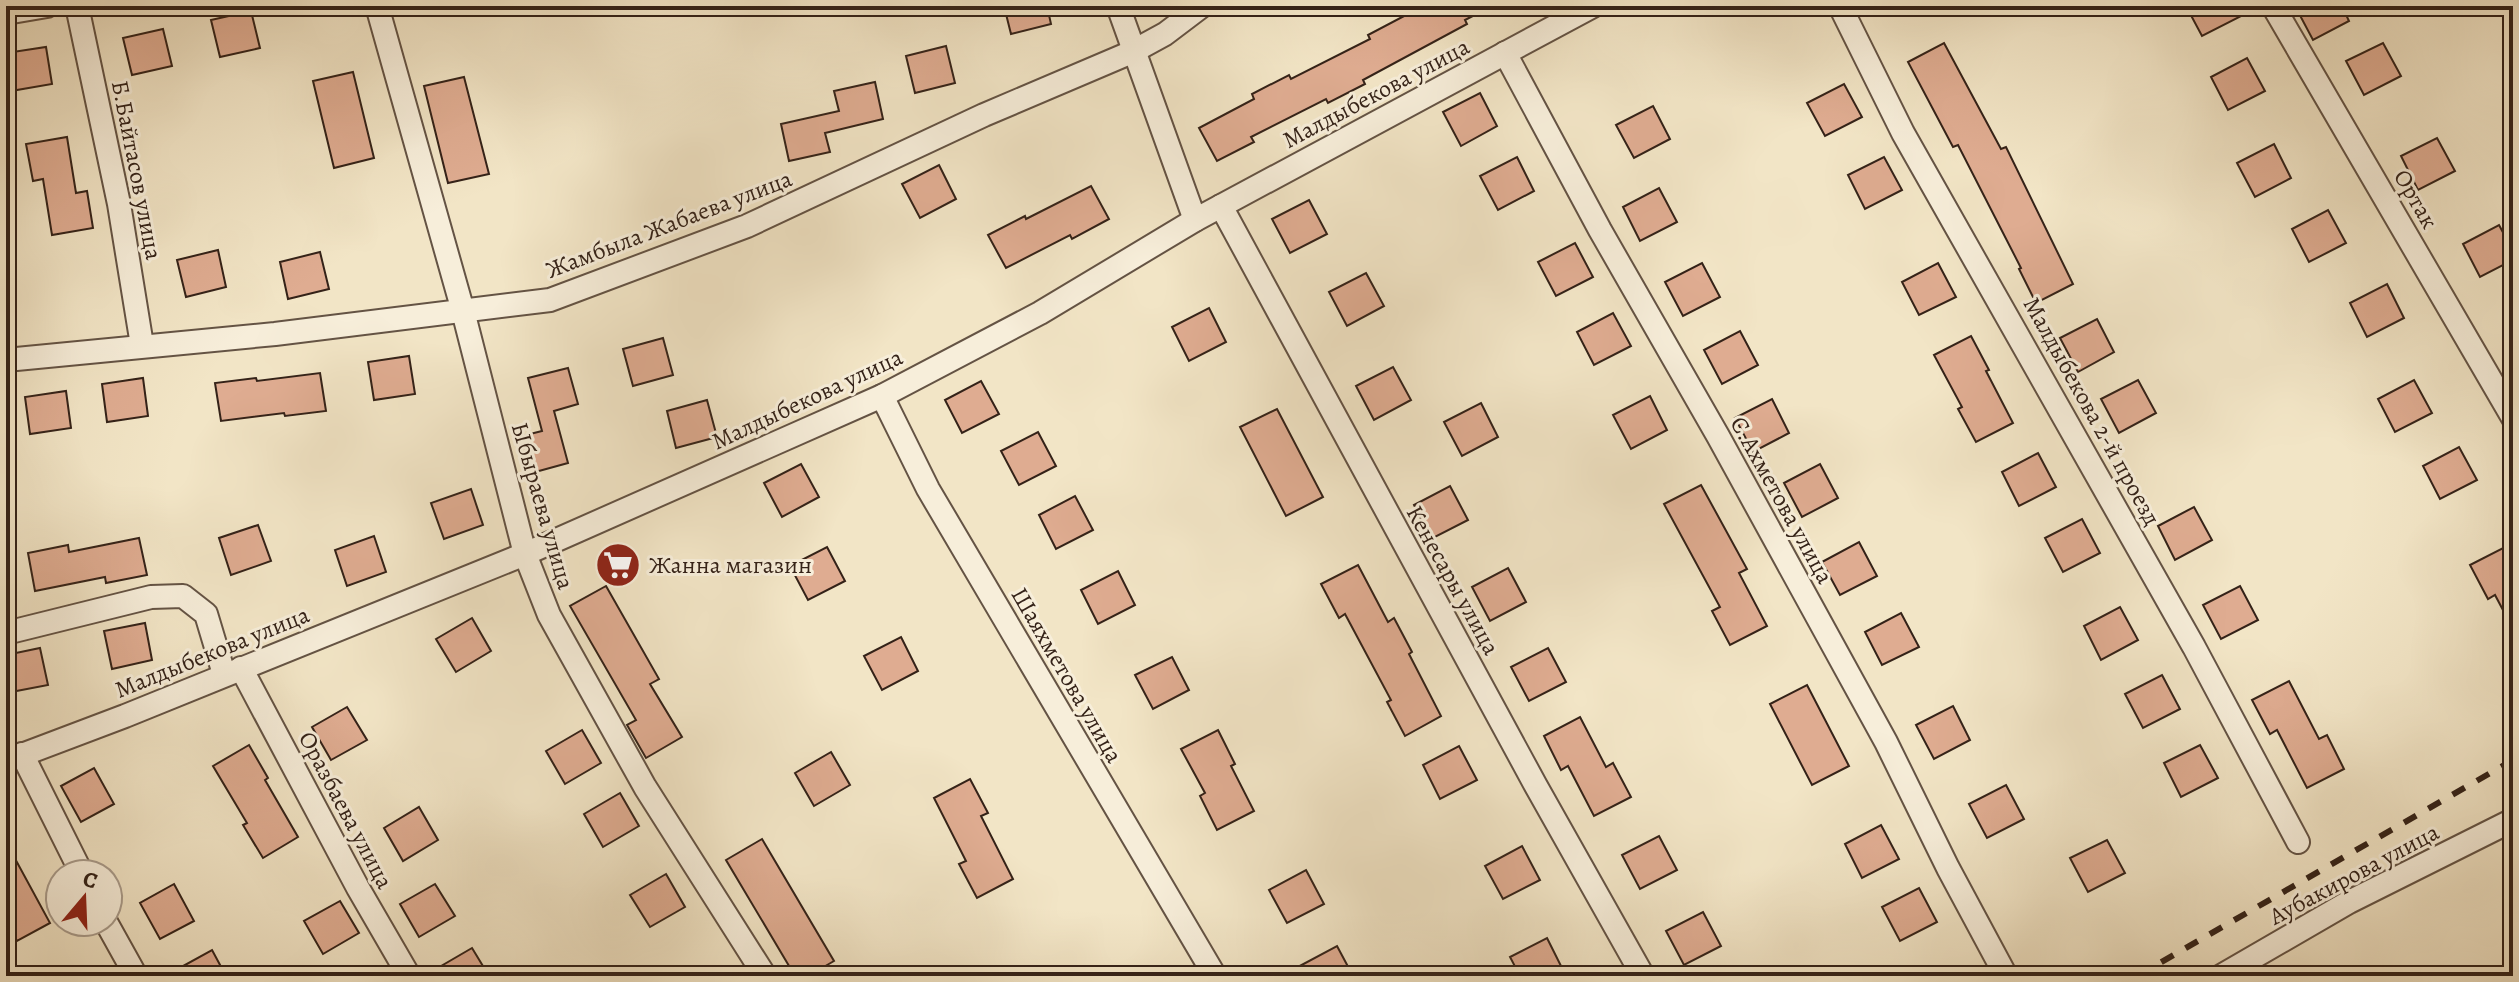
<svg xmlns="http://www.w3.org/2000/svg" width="2519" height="982" font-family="Alegreya,serif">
<rect width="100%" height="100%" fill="#f2e5c6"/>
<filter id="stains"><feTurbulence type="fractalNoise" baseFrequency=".0025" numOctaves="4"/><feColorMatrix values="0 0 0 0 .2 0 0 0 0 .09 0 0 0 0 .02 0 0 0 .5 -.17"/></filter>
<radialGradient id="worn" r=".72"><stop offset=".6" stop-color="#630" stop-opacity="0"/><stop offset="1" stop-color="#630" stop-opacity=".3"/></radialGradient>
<g fill="#dfac91" stroke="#342218" stroke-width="2">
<polygon points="1004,6 1047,6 1051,24 1011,34"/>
<polygon points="1423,6 1492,6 1465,20 1467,24 1363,80 1365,84 1328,103 1326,99 1251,137 1254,142 1217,161 1199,128 1254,99 1252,94 1289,75 1291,79 1370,39 1368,35"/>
<polygon points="2186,6 2259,6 2259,7 2202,36"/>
<polygon points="2295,6 2342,6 2349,21 2313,40"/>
<polygon points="251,11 260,48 220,57 211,20"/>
<polygon points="163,29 172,66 132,75 123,38"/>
<polygon points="1944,43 2001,149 2006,147 2073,284 2036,303 2019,269 2021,268 1958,145 1953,147 1908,62"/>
<polygon points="2383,43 2401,76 2364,95 2346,61"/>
<polygon points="946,46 955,83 915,93 906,56"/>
<polygon points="46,47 52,84 11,91 6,53"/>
<polygon points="2247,58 2265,91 2228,110 2211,77"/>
<polygon points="353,72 374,158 334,168 313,81"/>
<polygon points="464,77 489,174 448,183 424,86"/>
<polygon points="875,82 883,119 825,133 830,152 789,161 781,124 839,111 834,91"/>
<polygon points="1844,84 1862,117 1825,136 1807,103"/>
<polygon points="1480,93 1497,126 1461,146 1443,112"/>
<polygon points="1653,106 1670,139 1634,158 1616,125"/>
<polygon points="67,137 76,193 87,191 93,228 52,235 43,179 33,181 26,144"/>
<polygon points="2437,138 2455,171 2418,190 2401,156"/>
<polygon points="2274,144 2291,178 2255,197 2237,163"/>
<polygon points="1517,157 1534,191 1498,210 1480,176"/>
<polygon points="1884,157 1902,190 1865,209 1848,175"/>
<polygon points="939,165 956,199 920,218 902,184"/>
<polygon points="1091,186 1109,219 1072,239 1070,235 1006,268 988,235 1025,216 1026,219"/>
<polygon points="1659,188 1677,222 1640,241 1623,207"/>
<polygon points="1309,200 1327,234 1290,253 1272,219"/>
<polygon points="2328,210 2346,243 2309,262 2292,229"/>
<polygon points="2499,225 2513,251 2513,260 2480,277 2463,244"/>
<polygon points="1575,243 1593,277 1556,296 1538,262"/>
<polygon points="218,250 226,287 186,297 177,260"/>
<polygon points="320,252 329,289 288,299 280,262"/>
<polygon points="1702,263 1720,297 1683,316 1665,282"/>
<polygon points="1938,263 1956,297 1919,315 1902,282"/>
<polygon points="1366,273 1384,306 1347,326 1329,292"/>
<polygon points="2387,284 2404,318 2367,337 2350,303"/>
<polygon points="1209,308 1226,342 1189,361 1172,327"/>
<polygon points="1613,313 1631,346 1594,365 1577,332"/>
<polygon points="2097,319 2114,352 2078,372 2060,338"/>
<polygon points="1740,331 1758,365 1722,384 1704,350"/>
<polygon points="1971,336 1989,370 1986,371 2013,423 1976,442 1958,409 1962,407 1934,355"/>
<polygon points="663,338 673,375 633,386 623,349"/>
<polygon points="409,356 415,394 374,400 368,362"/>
<polygon points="1393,367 1411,400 1374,420 1356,386"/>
<polygon points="568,368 578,404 554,411 568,463 528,474 518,437 542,431 528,378"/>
<polygon points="320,373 326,411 285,416 284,413 221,421 215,383 256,378 257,381"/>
<polygon points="143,378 148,416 107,422 102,384"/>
<polygon points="2138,380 2156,413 2119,433 2101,399"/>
<polygon points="2414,380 2432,413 2395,432 2378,399"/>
<polygon points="981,381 999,414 962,433 945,400"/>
<polygon points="66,391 71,428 30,434 25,397"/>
<polygon points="1650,396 1667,430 1631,449 1613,415"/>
<polygon points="1772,399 1789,433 1753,452 1735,418"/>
<polygon points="707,400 717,437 676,448 667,411"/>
<polygon points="1481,403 1498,437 1462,456 1444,422"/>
<polygon points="1277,409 1323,497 1286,516 1240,427"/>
<polygon points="1038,432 1056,466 1019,485 1001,451"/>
<polygon points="2459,447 2477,480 2440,499 2423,466"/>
<polygon points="2038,453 2056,487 2019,506 2002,472"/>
<polygon points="801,464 819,497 782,517 764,483"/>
<polygon points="1820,464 1838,498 1802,517 1784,483"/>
<polygon points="1701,485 1747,569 1739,573 1767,626 1730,645 1712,611 1720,607 1664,504"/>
<polygon points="1450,486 1468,520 1431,539 1414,505"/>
<polygon points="471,489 483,525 444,539 431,503"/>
<polygon points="1075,496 1093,530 1056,549 1039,515"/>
<polygon points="2194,507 2212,540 2175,560 2158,526"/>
<polygon points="2082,519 2100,553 2063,572 2045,538"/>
<polygon points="258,525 271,561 231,575 219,538"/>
<polygon points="374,536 386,572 347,586 335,550"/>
<polygon points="139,538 147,575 106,583 105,577 35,591 28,553 68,545 69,552"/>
<polygon points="1859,542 1877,576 1840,595 1822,562"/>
<polygon points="2507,546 2513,558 2513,629 2495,595 2488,599 2470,565"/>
<polygon points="827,547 845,581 808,600 790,566"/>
<polygon points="1358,565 1388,622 1394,618 1412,652 1409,654 1441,716 1405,736 1387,702 1391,700 1345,614 1339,618 1321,584"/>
<polygon points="1508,568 1526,602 1490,621 1472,587"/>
<polygon points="1118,571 1135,605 1098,624 1081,590"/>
<polygon points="606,586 659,679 650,684 682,737 646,758 627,725 636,720 570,606"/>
<polygon points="2240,586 2258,620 2221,639 2203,605"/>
<polygon points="2120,607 2138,640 2101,660 2084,626"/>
<polygon points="1901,613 1919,647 1882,665 1865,632"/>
<polygon points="472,618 491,651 456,672 436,639"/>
<polygon points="145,623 152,660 112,669 104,631"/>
<polygon points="901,637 918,671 882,690 864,656"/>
<polygon points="40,648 48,685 6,693 6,655"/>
<polygon points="1548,648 1566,682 1529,701 1511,667"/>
<polygon points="1172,657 1189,690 1153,709 1135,675"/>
<polygon points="2162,675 2180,709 2143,728 2125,694"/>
<polygon points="2289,681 2319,739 2327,735 2344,769 2307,788 2277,730 2270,734 2252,700"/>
<polygon points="1807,685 1849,766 1812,785 1770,704"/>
<polygon points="1953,706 1970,740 1934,759 1916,725"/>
<polygon points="347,707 367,740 331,760 312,727"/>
<polygon points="1580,717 1606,767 1613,763 1631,797 1594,816 1568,766 1561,770 1544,736"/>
<polygon points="582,730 601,763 565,784 546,751"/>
<polygon points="1218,730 1235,764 1231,766 1254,811 1217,830 1200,796 1205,793 1181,749"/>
<polygon points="249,745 268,778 265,780 298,837 263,858 243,825 247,823 213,766"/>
<polygon points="2200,745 2218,778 2181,797 2164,763"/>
<polygon points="1459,746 1477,780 1440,799 1423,765"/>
<polygon points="831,752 850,785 814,806 795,773"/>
<polygon points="94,768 114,804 81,822 61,786"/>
<polygon points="970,779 988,813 981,816 1013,879 977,898 959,864 966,861 934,798"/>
<polygon points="2006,785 2024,819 1987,838 1969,804"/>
<polygon points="620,793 639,826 603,847 584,814"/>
<polygon points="419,807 438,840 403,861 384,828"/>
<polygon points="1881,825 1899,859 1862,878 1845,844"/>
<polygon points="1659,836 1677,870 1640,889 1622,855"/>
<polygon points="762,839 834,961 808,976 795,976 726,860"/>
<polygon points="2107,840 2125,873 2088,892 2070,858"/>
<polygon points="6,842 50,923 17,941 6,921"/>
<polygon points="1522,846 1540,880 1503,899 1485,866"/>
<polygon points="1306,870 1324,904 1287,923 1269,890"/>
<polygon points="666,874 685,907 650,927 630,895"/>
<polygon points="174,884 194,921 160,939 140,903"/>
<polygon points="435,884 455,916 419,937 400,904"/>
<polygon points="1919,888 1937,922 1900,941 1882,907"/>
<polygon points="340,901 359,933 323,954 304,921"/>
<polygon points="1703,912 1721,946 1684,965 1666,931"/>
<polygon points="1547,938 1566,976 1520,976 1510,957"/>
<polygon points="1337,946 1353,976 1281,976"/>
<polygon points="472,948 489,976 424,976"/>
<polygon points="212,950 226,976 165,976"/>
</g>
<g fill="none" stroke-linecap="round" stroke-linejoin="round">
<g stroke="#645344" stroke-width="26">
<g id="street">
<polyline points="77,6 119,204 142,345"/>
<polyline points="377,6 463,311 525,554 549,615 645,787 765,976"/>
<polyline points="1118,6 1195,220"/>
<polyline points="1840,6 1903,133 2194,647 2298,842"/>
<polyline points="2273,6 2513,418"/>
<polyline points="6,13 47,6"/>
<polyline points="1505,53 1600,230 1718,436 1886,742 1948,868 2006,976"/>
<polyline points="1221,206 1536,786 1643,976"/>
<polyline points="6,360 275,334 550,300 747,226 984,115 1132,52 1165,34 1202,6"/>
<polyline points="882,396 928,489 1215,976"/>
<polyline points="6,633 151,597 183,596 206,614 224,674"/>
<polyline points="241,668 358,888 409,976"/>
<polyline points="22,754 82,874"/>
<polyline points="6,761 125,716 525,554 882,396 1040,313 1195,220 1593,6"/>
<polyline points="106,922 136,976"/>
<polyline points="2221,976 2349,902 2513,820"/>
</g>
</g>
<use href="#street" stroke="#f7eeda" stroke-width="22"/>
<polyline stroke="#342218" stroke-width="6" stroke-dasharray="14 14" stroke-linecap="butt" points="2137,976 2513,760"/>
</g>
<defs>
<g id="supermarket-disc" transform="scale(2.3)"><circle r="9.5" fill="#8f2418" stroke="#f7eeda"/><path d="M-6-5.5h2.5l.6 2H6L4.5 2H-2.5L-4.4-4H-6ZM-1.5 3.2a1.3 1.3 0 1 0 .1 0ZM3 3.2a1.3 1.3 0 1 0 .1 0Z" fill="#fff"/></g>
</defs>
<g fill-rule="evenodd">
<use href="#supermarket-disc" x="618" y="565"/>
</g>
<g text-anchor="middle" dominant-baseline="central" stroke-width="6" stroke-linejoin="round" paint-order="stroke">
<g font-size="24" fill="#342218" stroke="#f7eeda">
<text transform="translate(1376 93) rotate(-28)">Малдыбекова улица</text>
<text transform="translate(137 170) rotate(79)">Б.Байтасов улица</text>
<text transform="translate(2416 199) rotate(60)">Ортак</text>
<text transform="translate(669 224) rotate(-21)">Жамбыла Жабаева улица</text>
<text transform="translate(807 399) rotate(-25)">Малдыбекова улица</text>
<text transform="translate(2092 411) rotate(61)">Малдыбекова 2-й проезд</text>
<text transform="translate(1782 500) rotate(61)">С.Ахметова улица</text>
<text transform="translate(543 506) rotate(74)">Ыбыраева улица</text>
<text transform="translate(1453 580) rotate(61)">Кенесары улица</text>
<text transform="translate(212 652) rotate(-22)">Малдыбекова улица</text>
<text transform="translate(1067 675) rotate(60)">Шаяхметова улица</text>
<text transform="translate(346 810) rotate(62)">Оразбаева улица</text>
<text transform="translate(2354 874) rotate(-28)">Аубакирова улица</text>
</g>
<g font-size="24" fill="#342218" stroke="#f7eeda" text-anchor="start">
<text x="649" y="565">Жанна магазин</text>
</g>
</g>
<rect width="2519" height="982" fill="none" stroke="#f2e5c6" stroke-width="32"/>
<rect x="8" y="8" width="2503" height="966" fill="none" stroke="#342218" stroke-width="4"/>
<rect x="16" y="16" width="2487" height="950" fill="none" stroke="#342218" stroke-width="2"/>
<g transform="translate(84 898) rotate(19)"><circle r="38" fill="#f7eeda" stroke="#a99c8c" stroke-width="2"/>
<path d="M0-6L14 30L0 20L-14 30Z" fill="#8f2418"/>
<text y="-12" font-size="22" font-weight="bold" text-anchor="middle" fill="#342218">С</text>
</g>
<rect width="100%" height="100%" filter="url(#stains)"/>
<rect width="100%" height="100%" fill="url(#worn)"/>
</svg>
